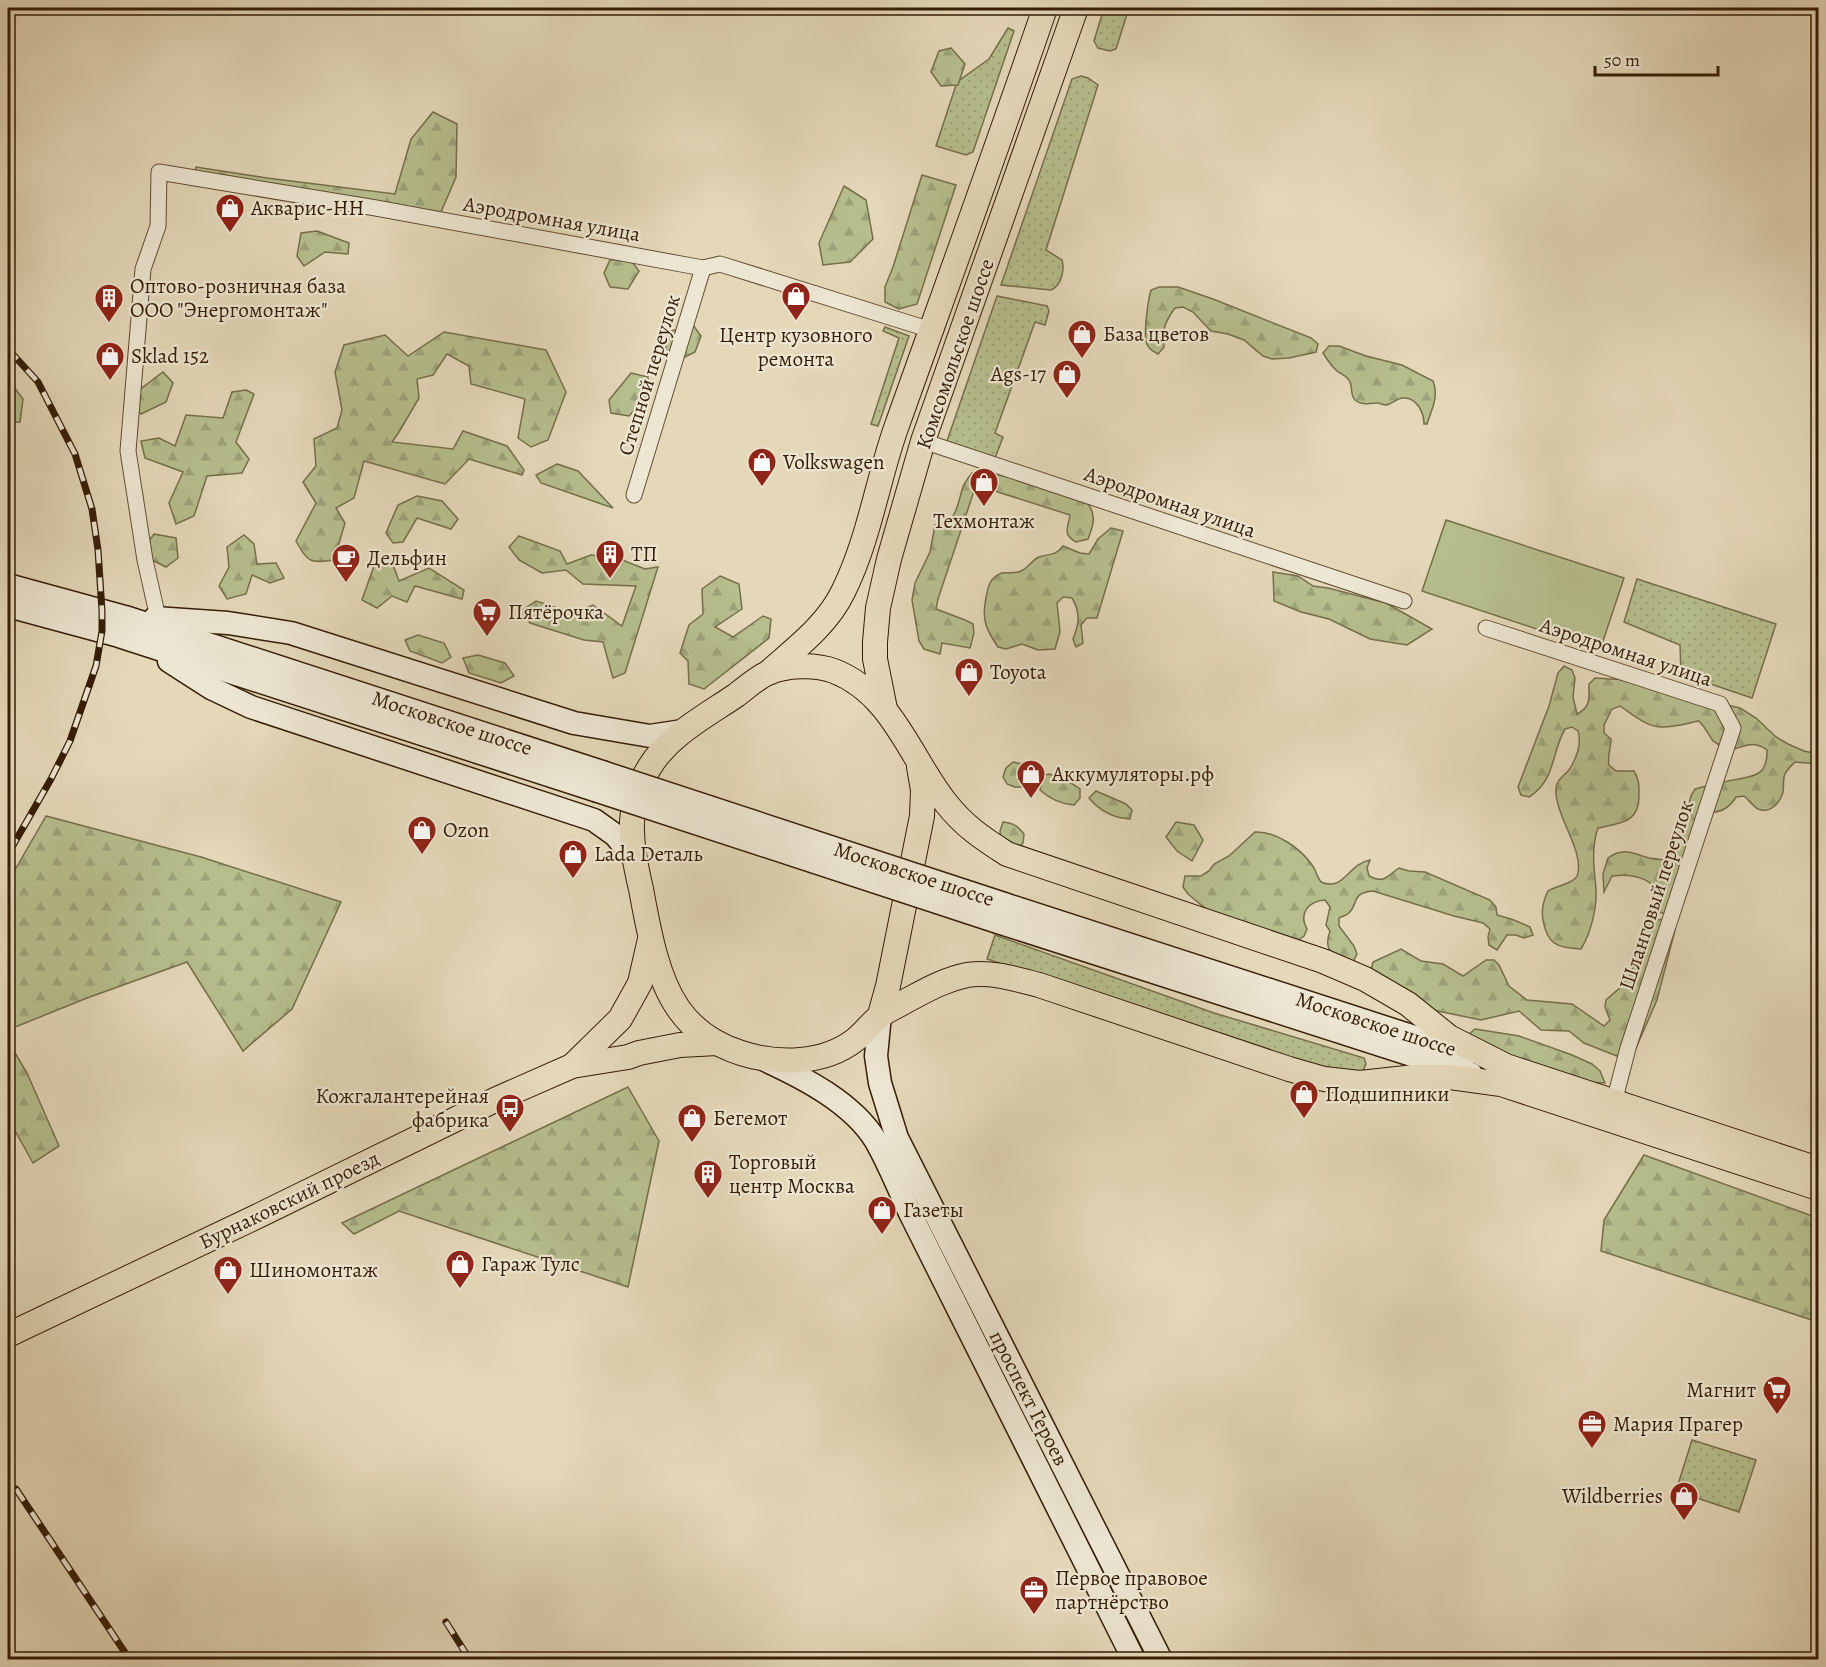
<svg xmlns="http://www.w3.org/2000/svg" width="1826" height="1667" font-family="Alegreya,serif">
<defs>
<pattern id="grass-dots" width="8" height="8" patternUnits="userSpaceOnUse" patternTransform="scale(1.5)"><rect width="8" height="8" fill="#b6be8e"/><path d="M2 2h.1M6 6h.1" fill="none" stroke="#9da379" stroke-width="1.8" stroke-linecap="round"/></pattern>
<pattern id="forest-firs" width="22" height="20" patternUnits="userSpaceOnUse" patternTransform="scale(1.5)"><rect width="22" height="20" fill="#b6be8e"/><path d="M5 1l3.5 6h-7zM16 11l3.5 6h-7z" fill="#9da379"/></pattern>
</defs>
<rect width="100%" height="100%" fill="#e4d8b9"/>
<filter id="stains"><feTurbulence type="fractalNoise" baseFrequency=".00333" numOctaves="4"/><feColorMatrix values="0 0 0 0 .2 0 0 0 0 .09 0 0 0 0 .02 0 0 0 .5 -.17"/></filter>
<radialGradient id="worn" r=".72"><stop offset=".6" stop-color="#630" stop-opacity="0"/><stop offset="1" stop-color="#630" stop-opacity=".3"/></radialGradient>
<g fill="url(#grass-dots)" stroke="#766e4a" stroke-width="1.5">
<polygon points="1104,8 1129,8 1116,49 1110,51 1098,48 1094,41"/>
<polygon points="1008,28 1014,31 973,152 966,155 936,146 957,82 989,59"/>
<path d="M 1081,76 L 1088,78 L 1098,85 L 1046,250 L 1062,260 C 1065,270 1061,286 1051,290 L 1001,285 L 1072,79 Z"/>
<polygon points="997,296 1047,306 1049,311 1045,325 1035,322 995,433 1003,437 995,458 947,441"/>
<polygon points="885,327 909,336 878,426 871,424 899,338 883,331"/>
<polygon points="1637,579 1776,624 1752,698 1681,674 1680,645 1624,622"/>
<polygon points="995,935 1214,1013 1364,1058 1366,1064 1362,1074 1303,1064 987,959"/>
<polygon points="1692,1440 1756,1460 1739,1512 1676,1491"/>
</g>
<g fill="url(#forest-firs)" stroke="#766e4a" stroke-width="1.5">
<polygon points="951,48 965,64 958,85 941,86 931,72 939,51"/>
<polygon points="433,112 457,124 456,177 441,212 194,175 196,167 267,178 395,194 411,139"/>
<polygon points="922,175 956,185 917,304 899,309 885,302 885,287 893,267"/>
<polygon points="844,186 866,200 873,239 850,262 823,265 819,243"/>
<polygon points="317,231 349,243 348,254 325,252 304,266 297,256 301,233"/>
<polygon points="630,259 639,271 628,289 610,287 604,273 610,260"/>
<path d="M 1159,287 L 1178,287 L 1213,299 L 1311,338 L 1318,344 L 1316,352 L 1289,358 L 1272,359 L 1263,356 L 1244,340 L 1228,334 L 1211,331 L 1193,312 L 1183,307 L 1175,308 C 1164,323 1163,328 1164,347 L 1158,354 C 1153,351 1149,350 1147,344 C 1143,336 1148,300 1151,290 Z"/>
<polygon points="693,325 701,336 695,352 677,361 665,355 667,332"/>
<path d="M 444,332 L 546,350 L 566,392 L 548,440 L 531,447 L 518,438 L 525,399 L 471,384 L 469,366 L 447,354 L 433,375 L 417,379 L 419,398 L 399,432 L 392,442 L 453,449 L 463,431 L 507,446 L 524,470 L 522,475 L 469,459 L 445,484 L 364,461 L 354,498 L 336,508 L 345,523 L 334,560 C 310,564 308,562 296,541 L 316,503 L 303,482 L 316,466 L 314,439 L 337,428 L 342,410 L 335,372 L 344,345 L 385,335 L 408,356 Z"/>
<path d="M 1329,346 L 1339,346 L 1366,356 L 1402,365 L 1433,381 C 1439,397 1432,408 1427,424 L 1424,424 C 1424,413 1417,397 1403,398 C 1397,398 1392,404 1386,405 C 1383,405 1380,403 1377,403 C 1369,403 1362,406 1355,400 C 1349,394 1354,385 1348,379 C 1345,375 1341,374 1337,371 C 1331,366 1327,359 1323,353 Z"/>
<polygon points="163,372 173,383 166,402 141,414 136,409 138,391"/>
<polygon points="631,373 648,377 648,395 629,416 611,413 609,400"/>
<polygon points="8,379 23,399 20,422 8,423"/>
<polygon points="246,390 254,394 236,442 249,459 242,473 207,476 194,516 176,524 169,503 183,472 145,458 141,441 159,438 175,446 186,415 223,418 232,392"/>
<polygon points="557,464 578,471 613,508 541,483 536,475"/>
<path d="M 981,472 L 1028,480 L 1088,504 C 1097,516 1093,526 1088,539 L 1076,542 C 1062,534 1068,528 1070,515 L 976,485 L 938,599 L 936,609 L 965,620 L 973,624 L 974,633 L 970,648 L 942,643 L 940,654 L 924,649 L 919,641 L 912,600 L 915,583 L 930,552 L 935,525 C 956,524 957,507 962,490 C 963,484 968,478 972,473 Z"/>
<polygon points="417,496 442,501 458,519 451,529 417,518 403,542 393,543 386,533 398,505"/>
<path d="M 1111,528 L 1123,531 L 1097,618 L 1087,618 L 1081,625 L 1083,643 L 1076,647 L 1073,639 C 1079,624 1081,613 1072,598 L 1063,597 L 1057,603 L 1060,632 L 1055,649 L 1038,650 L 1022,644 L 1006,649 L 998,647 C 988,632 982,622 985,604 C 987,592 988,577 1002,573 C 1008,572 1015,574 1021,571 C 1028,568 1032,560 1039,557 C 1051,553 1054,557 1063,546 L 1080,553 L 1089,554 L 1098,539 Z"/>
<polygon points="154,534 176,538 178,558 166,567 150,559 146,545"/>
<polygon points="244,535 254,544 257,564 276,563 284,578 270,583 252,575 246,594 227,599 219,586 229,567 227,547"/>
<polygon points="519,536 560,551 567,564 591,555 617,558 645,569 658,567 625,673 613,678 603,642 584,640 530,623 521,611 536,601 574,613 593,605 622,626 636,586 583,584 566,570 542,573 519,560 509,547"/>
<polygon points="375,563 393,565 399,581 429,568 464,590 462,599 415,586 407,602 392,596 377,608 362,600"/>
<polygon points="1273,572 1298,576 1313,586 1328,588 1386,603 1432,629 1407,645 1370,639 1329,619 1301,612 1274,601"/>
<polygon points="720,576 739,584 742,609 715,627 733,637 763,616 771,619 769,638 704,689 689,684 688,661 680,653 689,625 703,614 702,589"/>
<polygon points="418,635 444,643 451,657 442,663 410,651 405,640"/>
<polygon points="478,655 505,663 514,676 501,683 469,673 463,658"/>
<path d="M 1564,666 L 1572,670 L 1575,678 L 1573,697 L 1577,714 C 1591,707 1589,699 1589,684 L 1595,678 L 1628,680 L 1645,686 L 1740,708 L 1756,718 L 1776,737 L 1788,744 L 1804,751 L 1818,754 L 1818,764 L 1795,762 C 1790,767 1785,771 1784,777 C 1783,782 1784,787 1783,792 C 1780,803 1770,814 1758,809 C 1753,806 1749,800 1744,796 L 1736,797 C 1730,807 1723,812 1712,812 L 1669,913 L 1661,913 L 1657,907 C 1664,879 1633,873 1612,876 L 1604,892 L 1603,874 L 1608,858 C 1624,847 1632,853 1649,858 C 1655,859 1662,860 1668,860 L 1685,821 L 1691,796 L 1695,789 C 1706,786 1717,783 1728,781 C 1750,776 1768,779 1767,750 C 1751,738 1744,749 1727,750 L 1713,741 L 1704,727 L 1699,721 C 1688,723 1675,727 1664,727 C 1648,728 1633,715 1620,706 L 1612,709 L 1604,725 L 1604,733 L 1611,739 C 1611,749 1607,756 1609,765 L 1616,771 L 1634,771 C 1639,779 1639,785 1639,794 C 1640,823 1621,823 1598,828 C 1591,847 1594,869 1596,889 C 1597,908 1591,933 1581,949 C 1557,948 1547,944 1543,920 C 1541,909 1543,901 1548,891 C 1556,886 1577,883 1578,873 C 1583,848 1554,814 1556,788 C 1557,779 1564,776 1569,770 C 1576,759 1582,744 1578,731 L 1572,727 L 1565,729 C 1551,753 1556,780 1529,797 L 1521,795 L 1518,787 L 1549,706 L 1558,673 Z"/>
<polygon points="1013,762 1022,764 1029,771 1029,780 1024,787 1015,787 1007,784 1003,777 1006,768"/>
<path d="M 1049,774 L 1065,779 L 1080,789 L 1080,798 L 1074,805 C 1061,804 1050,799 1040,790 L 1042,780 L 1040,776 Z"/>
<path d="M 1096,791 L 1126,804 L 1132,810 L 1130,819 C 1113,818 1099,810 1089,798 Z"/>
<polygon points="46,816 201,857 341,902 292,1009 243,1051 187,962 87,998 8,1030 8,882"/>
<path d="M 1003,822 C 1013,823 1018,826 1024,834 L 1023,843 L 1017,850 L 1001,839 L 1000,831 Z"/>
<polygon points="1176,822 1194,825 1203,840 1192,861 1177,851 1166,837"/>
<path d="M 1255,832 C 1276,831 1300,848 1312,865 C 1316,870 1317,877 1321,882 C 1344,892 1348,864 1370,860 L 1367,868 L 1369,876 C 1385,884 1387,876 1399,868 L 1409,871 L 1425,872 L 1490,900 L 1496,907 L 1497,915 L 1514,920 L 1530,927 L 1533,935 L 1524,938 L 1516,935 L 1507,935 L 1497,950 L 1489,945 L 1488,937 L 1490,929 L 1483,923 L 1454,916 L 1373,891 C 1351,893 1359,903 1349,913 C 1346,916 1342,916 1339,918 L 1339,926 L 1354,946 L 1357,954 L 1353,962 C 1335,955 1322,953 1330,931 L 1326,925 L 1330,907 L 1325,900 C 1309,901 1298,913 1307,929 L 1304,936 L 1297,941 L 1210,912 L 1188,894 L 1183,887 L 1185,876 L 1201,876 L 1209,871 L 1214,864 L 1229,856 Z"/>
<polygon points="1665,919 1675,930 1657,1000 1632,1057 1622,1058 1584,1043 1569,1031 1541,1030 1519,1011 1481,1020 1433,1010 1371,970 1373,962 1401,949 1421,961 1443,964 1463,976 1486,960 1494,960 1499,965 1509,986 1527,1000 1572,1004 1604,1026 1610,1020 1605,1007 1606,1000 1622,986 1631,973 1645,927 1650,921"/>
<polygon points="1475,1029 1519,1036 1572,1055 1592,1064 1600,1071 1605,1083 1566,1081 1467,1036"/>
<polygon points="8,1041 27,1073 59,1146 33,1163 8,1118"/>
<polygon points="628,1087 659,1141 628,1287 399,1211 354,1234 342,1223"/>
<polygon points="1644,1155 1818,1218 1818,1322 1601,1251 1604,1220"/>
</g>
<polygon fill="#b6be8e" stroke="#766e4a" stroke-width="1.5" points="1446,520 1624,578 1600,650 1422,591"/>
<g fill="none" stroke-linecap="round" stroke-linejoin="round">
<g stroke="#614c33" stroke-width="17">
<g id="minor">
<polyline points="923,441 1404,601"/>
<polyline points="634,495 703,268"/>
<polyline points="158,618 145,560 128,451 143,269 158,226 159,172 376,208 703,268 720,264 931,330"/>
<polyline points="1486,628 1720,704 1733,728 1628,1048 1614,1102"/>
</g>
</g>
<g stroke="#351d06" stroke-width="25">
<g id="secondary">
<polyline points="8,585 125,617 602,772"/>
<polyline points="8,606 119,636 595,790"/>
<polyline points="155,618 228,623 291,633 574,723 650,736 683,731"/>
<polyline points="169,661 211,688 251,707 594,820 615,835 634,858"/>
<polyline points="1004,904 1467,1054"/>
<polyline points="998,922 1471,1074"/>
<polyline points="880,1015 876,1056 880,1083 897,1138 1161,1660"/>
<path d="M 765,1060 C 804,1078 853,1103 876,1141 C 889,1164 899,1189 910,1213 L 1134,1660"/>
</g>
</g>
<g stroke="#351d06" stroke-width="26">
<g id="primary">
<path d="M 769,672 C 796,648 827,625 843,592 C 869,540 877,482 896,428 C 946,288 997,148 1045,8"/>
<polyline points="885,709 875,659 875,642 878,608 889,559 923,441 1076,8"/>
<polyline points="880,1015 888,986 922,816 923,790 919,767"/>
<polyline points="572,1066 620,1019 640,983 650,939"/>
<path d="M 1818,1169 L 1506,1066 L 1449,1037 L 1408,1004 L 1365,979 L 1323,961 L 1007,854 C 982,838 964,826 946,803 C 910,758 893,694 834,671 C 815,664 786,665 768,673 C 756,678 745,689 735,696 C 704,717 668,736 649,768 C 639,784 633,804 632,822 C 631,845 636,867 641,889 C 648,926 656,976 678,1008 C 693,1030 716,1045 741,1053 C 778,1065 824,1064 855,1040 C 864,1033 871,1023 880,1016 C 887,1010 896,1007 904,1002 C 925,991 943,980 967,975 C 991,971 1016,979 1039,985 L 1289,1069 L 1324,1079 L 1360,1083 L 1415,1077 L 1450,1077 L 1501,1084 L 1818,1188"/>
<polyline points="8,1335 258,1216 497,1099 572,1066 628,1057 639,1053 680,1045 717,1043"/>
</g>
</g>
<use href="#minor" stroke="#ede6d2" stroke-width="15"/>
<use href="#secondary" stroke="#ede6d2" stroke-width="22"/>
<use href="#primary" stroke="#e4d8b9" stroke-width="24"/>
<g stroke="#351d06" stroke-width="7">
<g id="rail">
<polyline points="8,349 38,382 75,454 92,509 98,550 102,611 102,631 96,666 70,741 51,779 8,854"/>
<polyline points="16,1489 130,1660"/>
<polyline points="446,1622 470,1660"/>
</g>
</g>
<use href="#rail" stroke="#ede6d2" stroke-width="4.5" stroke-dasharray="14" stroke-linecap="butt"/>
<g stroke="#351d06" stroke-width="25" stroke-linecap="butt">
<g id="secondary-bridge">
<polyline points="602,772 1004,904"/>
<polyline points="595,790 998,922"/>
</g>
</g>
<use href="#secondary-bridge" stroke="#ede6d2" stroke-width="22"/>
</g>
<defs>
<g id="shop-pin" transform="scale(1.5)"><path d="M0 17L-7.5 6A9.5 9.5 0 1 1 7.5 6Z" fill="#8f2418" stroke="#ede6d2"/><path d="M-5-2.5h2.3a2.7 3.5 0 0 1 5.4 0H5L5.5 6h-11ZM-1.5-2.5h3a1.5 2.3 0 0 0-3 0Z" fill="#fff"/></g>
<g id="building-pin" transform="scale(1.5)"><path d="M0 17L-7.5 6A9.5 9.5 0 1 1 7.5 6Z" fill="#8f2418" stroke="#ede6d2"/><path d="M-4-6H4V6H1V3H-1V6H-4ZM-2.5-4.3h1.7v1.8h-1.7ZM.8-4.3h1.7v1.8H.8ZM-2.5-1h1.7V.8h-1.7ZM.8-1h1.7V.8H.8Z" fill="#fff"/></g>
<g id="cafe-pin" transform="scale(1.5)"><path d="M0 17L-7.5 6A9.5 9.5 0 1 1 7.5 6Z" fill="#8f2418" stroke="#ede6d2"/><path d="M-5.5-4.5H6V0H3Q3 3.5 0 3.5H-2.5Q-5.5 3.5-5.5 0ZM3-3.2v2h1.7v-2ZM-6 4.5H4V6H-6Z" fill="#fff"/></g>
<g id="supermarket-pin" transform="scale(1.5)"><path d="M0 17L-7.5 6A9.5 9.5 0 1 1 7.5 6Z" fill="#8f2418" stroke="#ede6d2"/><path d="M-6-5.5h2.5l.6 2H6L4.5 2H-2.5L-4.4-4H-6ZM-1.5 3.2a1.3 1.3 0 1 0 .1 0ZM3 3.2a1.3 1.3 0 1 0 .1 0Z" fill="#fff"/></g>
<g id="bus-pin" transform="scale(1.5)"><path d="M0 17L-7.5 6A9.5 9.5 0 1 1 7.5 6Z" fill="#8f2418" stroke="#ede6d2"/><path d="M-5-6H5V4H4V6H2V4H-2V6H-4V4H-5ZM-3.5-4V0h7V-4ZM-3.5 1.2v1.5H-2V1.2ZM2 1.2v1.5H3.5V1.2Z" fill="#fff"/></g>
<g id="office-pin" transform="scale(1.5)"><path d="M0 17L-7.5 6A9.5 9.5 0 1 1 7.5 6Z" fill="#8f2418" stroke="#ede6d2"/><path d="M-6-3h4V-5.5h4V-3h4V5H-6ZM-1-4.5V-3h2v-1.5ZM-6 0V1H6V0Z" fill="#fff"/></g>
</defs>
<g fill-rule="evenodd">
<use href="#shop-pin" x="230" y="208"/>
<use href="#shop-pin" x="796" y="296"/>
<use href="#building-pin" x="109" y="298"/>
<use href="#shop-pin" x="1082" y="334"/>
<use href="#shop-pin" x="110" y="356"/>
<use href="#shop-pin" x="1067" y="374"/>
<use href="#shop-pin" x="762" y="462"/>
<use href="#shop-pin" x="984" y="482"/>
<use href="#building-pin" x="610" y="554"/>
<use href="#cafe-pin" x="346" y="558"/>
<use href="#supermarket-pin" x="487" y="612"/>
<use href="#shop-pin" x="969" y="672"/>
<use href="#shop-pin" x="1031" y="774"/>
<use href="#shop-pin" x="422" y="830"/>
<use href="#shop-pin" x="573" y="854"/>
<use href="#shop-pin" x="1304" y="1094"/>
<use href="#bus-pin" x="510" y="1108"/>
<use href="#shop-pin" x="692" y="1118"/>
<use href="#building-pin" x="708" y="1174"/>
<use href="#shop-pin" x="882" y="1210"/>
<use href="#shop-pin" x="460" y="1264"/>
<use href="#shop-pin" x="228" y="1270"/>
<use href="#supermarket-pin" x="1777" y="1390"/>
<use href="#office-pin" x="1592" y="1424"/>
<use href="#shop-pin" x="1684" y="1496"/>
<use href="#office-pin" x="1034" y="1590"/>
</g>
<g text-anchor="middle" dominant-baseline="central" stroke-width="4.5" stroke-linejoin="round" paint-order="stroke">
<g font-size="21" fill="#351d06" stroke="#ede6d2" text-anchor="start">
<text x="251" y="208">Акварис-НН</text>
<text x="130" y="286">Оптово-розничная база<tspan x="130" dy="24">ООО "Энергомонтаж"</tspan></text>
<text x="1103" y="334">База цветов</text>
<text x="796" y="335" text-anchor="middle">Центр кузовного<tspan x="796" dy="24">ремонта</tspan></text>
<text x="131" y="356">Sklad 152</text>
<text x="1046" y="374" text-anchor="end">Ags-17</text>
<text x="783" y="462">Volkswagen</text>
<text x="984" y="521" text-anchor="middle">Техмонтаж</text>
<text x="631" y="554">ТП</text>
<text x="367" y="558">Дельфин</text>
<text x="508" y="612">Пятёрочка</text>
<text x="990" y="672">Toyota</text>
<text x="1052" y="774">Аккумуляторы.рф</text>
<text x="443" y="830">Ozon</text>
<text x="594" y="854">Lada Dеталь</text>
<text x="1325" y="1094">Подшипники</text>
<text x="489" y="1096" text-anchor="end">Кожгалантерейная<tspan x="489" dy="24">фабрика</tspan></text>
<text x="713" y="1118">Бегемот</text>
<text x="729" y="1162">Торговый<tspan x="729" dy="24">центр Москва</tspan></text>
<text x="903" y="1210">Газеты</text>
<text x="481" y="1264">Гараж Тулс</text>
<text x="249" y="1270">Шиномонтаж</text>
<text x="1756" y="1390" text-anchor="end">Магнит</text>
<text x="1613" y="1424">Мария Прагер</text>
<text x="1663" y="1496" text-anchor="end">Wildberries</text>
<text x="1055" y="1578">Первое правовое<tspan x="1055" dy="24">партнёрство</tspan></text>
</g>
<g font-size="21" fill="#351d06" stroke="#ede6d2">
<text transform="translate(552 219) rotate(10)">Аэродромная улица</text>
<text transform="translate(955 354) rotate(-71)">Комсомольское шоссе</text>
<text transform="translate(649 375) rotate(-73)">Степной переулок</text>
<text transform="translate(1170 502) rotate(19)">Аэродромная улица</text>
<text transform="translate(1626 652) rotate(18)">Аэродромная улица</text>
<text transform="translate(452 723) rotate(18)">Московское шоссе</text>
<text transform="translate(914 874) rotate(18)">Московское шоссе</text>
<text transform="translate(1656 895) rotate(-72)">Шланговый переулок</text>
<text transform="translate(1376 1024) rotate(18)">Московское шоссе</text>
<text transform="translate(289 1200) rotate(-26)">Бурнаковский проезд</text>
<text transform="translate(1029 1398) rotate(63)">проспект Героев</text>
</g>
</g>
<rect width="1826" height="1667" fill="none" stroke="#e4d8b9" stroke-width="30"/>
<rect x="9" y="9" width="1808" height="1649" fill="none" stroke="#351d06" stroke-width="3"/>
<rect x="15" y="15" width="1796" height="1637" fill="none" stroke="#351d06" stroke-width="1.5"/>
<path d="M1595 66v9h123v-9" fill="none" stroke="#351d06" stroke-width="3"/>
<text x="1604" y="66" font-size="18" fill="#351d06" stroke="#ede6d2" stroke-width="4.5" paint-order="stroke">50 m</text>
<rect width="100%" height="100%" filter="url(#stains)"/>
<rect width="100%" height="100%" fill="url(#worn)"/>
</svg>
